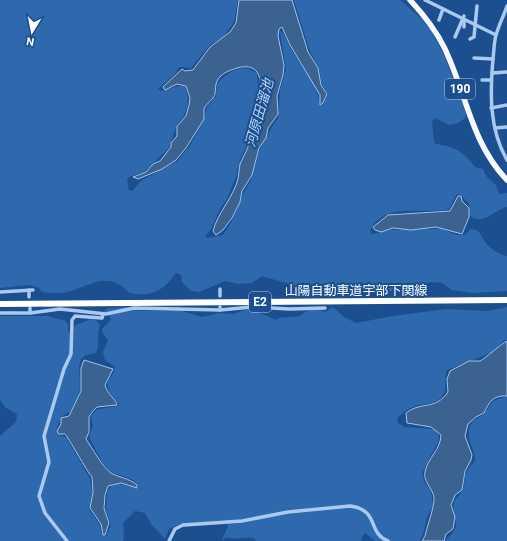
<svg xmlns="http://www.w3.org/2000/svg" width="507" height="541" font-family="Roboto,'Noto Sans JP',sans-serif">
<rect width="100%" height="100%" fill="#1b4f8f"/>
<g fill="#2e69ad">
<path d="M 0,0 L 238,0 L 234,22 L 224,36 L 210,45 L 191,68 L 179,67 L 175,74 L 158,89 L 161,91 L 183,85 L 186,88 L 188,99 L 187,107 L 184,116 L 177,124 L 169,148 L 145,171 L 129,177 L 127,180 L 129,190 L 132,191 L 142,180 L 177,161 L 189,147 L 204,120 L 207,107 L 216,96 L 217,84 C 227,72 244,61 257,74 L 259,99 L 250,121 L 246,148 L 240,160 L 236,177 L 226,201 L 221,207 L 211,229 L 205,236 L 207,238 L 223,235 L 232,221 L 245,190 L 251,180 L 260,149 L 272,127 L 278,118 L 280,90 L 286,69 L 280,33 L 282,31 L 292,51 L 314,85 L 318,94 L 320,106 L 324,103 L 328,94 L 322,84 L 319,69 L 310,52 L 294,0 L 400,0 L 422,19 L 433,34 L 445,57 L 466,114 L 465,118 L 458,123 L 449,125 L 435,118 L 432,121 L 434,142 L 436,144 C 456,147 464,152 475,167 L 483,169 L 486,176 L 496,185 L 499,194 L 507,193 L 507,207 C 493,210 484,226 470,216 L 469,204 L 460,194 L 456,195 L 449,209 C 424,215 383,201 370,231 L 372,234 L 391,230 L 433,229 L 442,229 L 457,235 L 465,235 L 471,229 C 483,230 480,238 488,245 C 493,251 499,254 507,256 L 507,291 L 472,293 L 452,290 L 442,283 L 431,282 L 398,291 L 344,293 L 306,289 L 262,276 L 252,283 L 238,284 L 225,281 L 199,292 L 191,291 L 182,282 L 181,275 L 176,273 C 162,292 152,297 129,293 C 107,269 90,287 67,292 C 58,294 50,293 42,292 L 39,288 L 29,285 L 0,288 Z"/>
<path d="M 125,307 L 138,311 L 182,311 L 202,317 L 219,313 L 233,314 L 245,310 L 253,310 L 276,320 L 279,318 L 300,316 L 307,311 L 317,309 L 325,312 L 333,307 L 344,317 L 356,323 L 393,316 L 446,309 L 488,311 L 507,307 L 507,340 L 504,340 L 493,352 L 447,370 C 443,378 448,387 443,395 C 435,407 422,402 411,408 C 406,410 402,414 398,417 L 397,422 L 404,427 L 434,429 L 438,434 L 439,440 L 422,473 L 424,482 L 431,490 L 433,506 L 427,517 L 424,531 L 420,541 L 375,541 L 365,533 L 361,539 L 362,541 L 256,541 L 254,538 C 244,536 236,541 226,537 L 223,540 L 222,539 L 228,527 L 227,524 L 183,527 L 180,524 L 169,529 L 165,539 L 151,524 L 145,513 L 135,511 L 123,523 L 124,537 L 123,541 L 0,541 L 0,436 L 16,422 L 17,414 L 6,408 L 0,400 L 0,316 L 48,316 L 66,321 L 68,325 L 68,332 L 71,333 C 73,323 82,324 90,319 L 96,320 L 100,325 C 96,335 100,344 96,353 L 86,355 L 81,359 L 79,366 L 80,389 L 77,398 L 70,412 L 62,416 L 59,421 L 56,432 L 57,435 L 66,437 L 90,479 L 92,492 L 89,509 L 100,525 L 101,533 L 106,536 L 111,525 L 106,510 L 107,492 L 110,487 L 118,484 L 139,488 C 135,476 120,477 110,471 C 105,468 90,441 89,436 L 93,426 L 91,417 L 96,410 L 118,406 L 119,404 C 113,396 103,388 110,378 C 113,374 114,373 115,367 L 105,360 L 103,352 L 108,340 L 103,334 L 102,329 L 111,320 L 109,315 L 104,312 L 106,309 Z"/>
<path d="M 507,397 L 507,541 L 445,541 C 465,523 451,521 454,502 C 456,498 461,494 463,490 C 465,483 464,475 468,469 C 469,466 473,465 474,462 C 478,451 462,437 472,423 C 475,418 480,418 484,414 C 494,402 488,401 507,397 Z"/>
</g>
<g fill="#3c6290" stroke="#9cc4f0">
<path d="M 239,0 L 292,0 L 308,52 L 318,68 L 321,85 L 327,94 L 323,103 L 320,105 L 320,95 L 290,45 L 282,27 L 279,29 L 278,36 L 284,65 L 283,75 L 277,96 L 278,114 L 268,128 L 266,138 L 259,148 L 252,175 L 242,191 L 240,202 L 232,218 L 223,230 L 216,235 L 213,231 C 218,212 233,198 238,179 C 239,174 239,169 240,164 C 243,157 247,151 249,144 C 250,137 250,127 253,120 C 255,114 260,108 260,101 C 262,83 262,61 237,68 C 232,70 226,71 221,76 C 212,84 218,92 213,98 C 210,102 206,104 204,109 L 204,119 L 186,148 L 176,160 L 162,169 L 138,179 L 133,177 L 146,172 L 153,164 L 160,161 L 171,147 L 171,143 L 177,136 L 177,126 L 186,116 L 189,105 L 190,98 L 186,86 L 177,84 L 165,90 L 163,87 L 182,69 L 185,71 L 193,70 L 210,47 L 230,32 L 236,23 Z"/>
<polygon points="458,196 461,196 462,201 469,208 469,217 462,234 436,227 411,230 393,228 381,232 375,230 373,227 388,215 450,211"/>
<path d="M 507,341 L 507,396 C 493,395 489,402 484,413 L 476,417 L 468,424 L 465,436 L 472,455 L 471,460 L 465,471 L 462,490 L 455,495 L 451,505 L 455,517 L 453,529 L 446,534 L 444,541 L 422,541 L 425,536 C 427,526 435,506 434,497 C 432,487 423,482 425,472 C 427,459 441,449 441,435 L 431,427 L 407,423 L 406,413 C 421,401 435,411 448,392 L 447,379 L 450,371 L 469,361 L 480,361 C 486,358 502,343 507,341 Z"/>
<path d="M 84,360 L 113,369 L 105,385 C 107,394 116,399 117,405 L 97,407 L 93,411 L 89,417 L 89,432 L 86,439 C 92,448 104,469 111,473 C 120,478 129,478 137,485 L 137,488 L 121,483 L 108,486 L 105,495 L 104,508 L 109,523 L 105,535 L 103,535 L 101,524 L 90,508 L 93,492 L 92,477 C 87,472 67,435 65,434 C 63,434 60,434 58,434 L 57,431 L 61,424 L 61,418 L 69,416 L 81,391 L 81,368 Z"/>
</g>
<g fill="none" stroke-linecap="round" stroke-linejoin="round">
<g stroke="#a9c9ee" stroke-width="3.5">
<polyline points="425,0 496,35"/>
<path d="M 507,6 C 504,15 499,25 496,35 C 494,42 494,51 493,59 C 490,93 489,129 507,160"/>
<polyline points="439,20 443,9"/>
<polyline points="464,27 464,20"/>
<polyline points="455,37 464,16"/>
<polyline points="470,39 474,37 477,6"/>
<polyline points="474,58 493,59"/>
<polyline points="492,73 507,72"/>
<polyline points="482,80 491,80"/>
<polyline points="491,108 507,105"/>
<polyline points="495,128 507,127"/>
<polyline points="0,292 33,290"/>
<polyline points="220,296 220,289"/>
<polyline points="29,297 29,290"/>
<polyline points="220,307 220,310 252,307 289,309 325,308"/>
<polyline points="30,308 30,313 60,309 106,314 134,308 220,310"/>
<polyline points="0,313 30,313"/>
<polyline points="67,541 45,513 39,496 49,462 44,436 64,369 71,354 72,320 75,316 102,318 103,314"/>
<path d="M 169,541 L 175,529 L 183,525 L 242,521 L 288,512 L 350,506 C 380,510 367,533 388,541"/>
</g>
<path stroke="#f8faff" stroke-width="5.5" d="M 410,0 C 423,14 435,29 444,47 C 466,92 471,143 507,180"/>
<polyline stroke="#fff" stroke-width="6" points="0,304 507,300"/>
</g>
<g text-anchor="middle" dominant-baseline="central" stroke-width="4" stroke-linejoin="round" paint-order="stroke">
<g fill="#1b4f8f" stroke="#bbcadd" stroke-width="1">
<rect x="445" y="79" width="30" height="20" rx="3"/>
<rect x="249" y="292" width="22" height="20" rx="3"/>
</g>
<g font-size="12" font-weight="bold" fill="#fff">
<text x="460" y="89">190</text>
<text x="260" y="302">E2</text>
</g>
<g font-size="13" fill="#fff" stroke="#1b4f8f">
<text x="356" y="290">山陽自動車道宇部下関線</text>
</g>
<g font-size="14" font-style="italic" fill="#b5d3f5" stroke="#1b4f8f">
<text transform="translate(259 113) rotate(-74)">河原田溜池</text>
</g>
</g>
<g transform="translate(32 32) rotate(190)" stroke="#1b4f8f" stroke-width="3" paint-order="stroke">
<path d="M0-3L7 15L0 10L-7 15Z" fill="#ffffff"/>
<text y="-6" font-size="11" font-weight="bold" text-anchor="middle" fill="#ffffff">N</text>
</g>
</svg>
